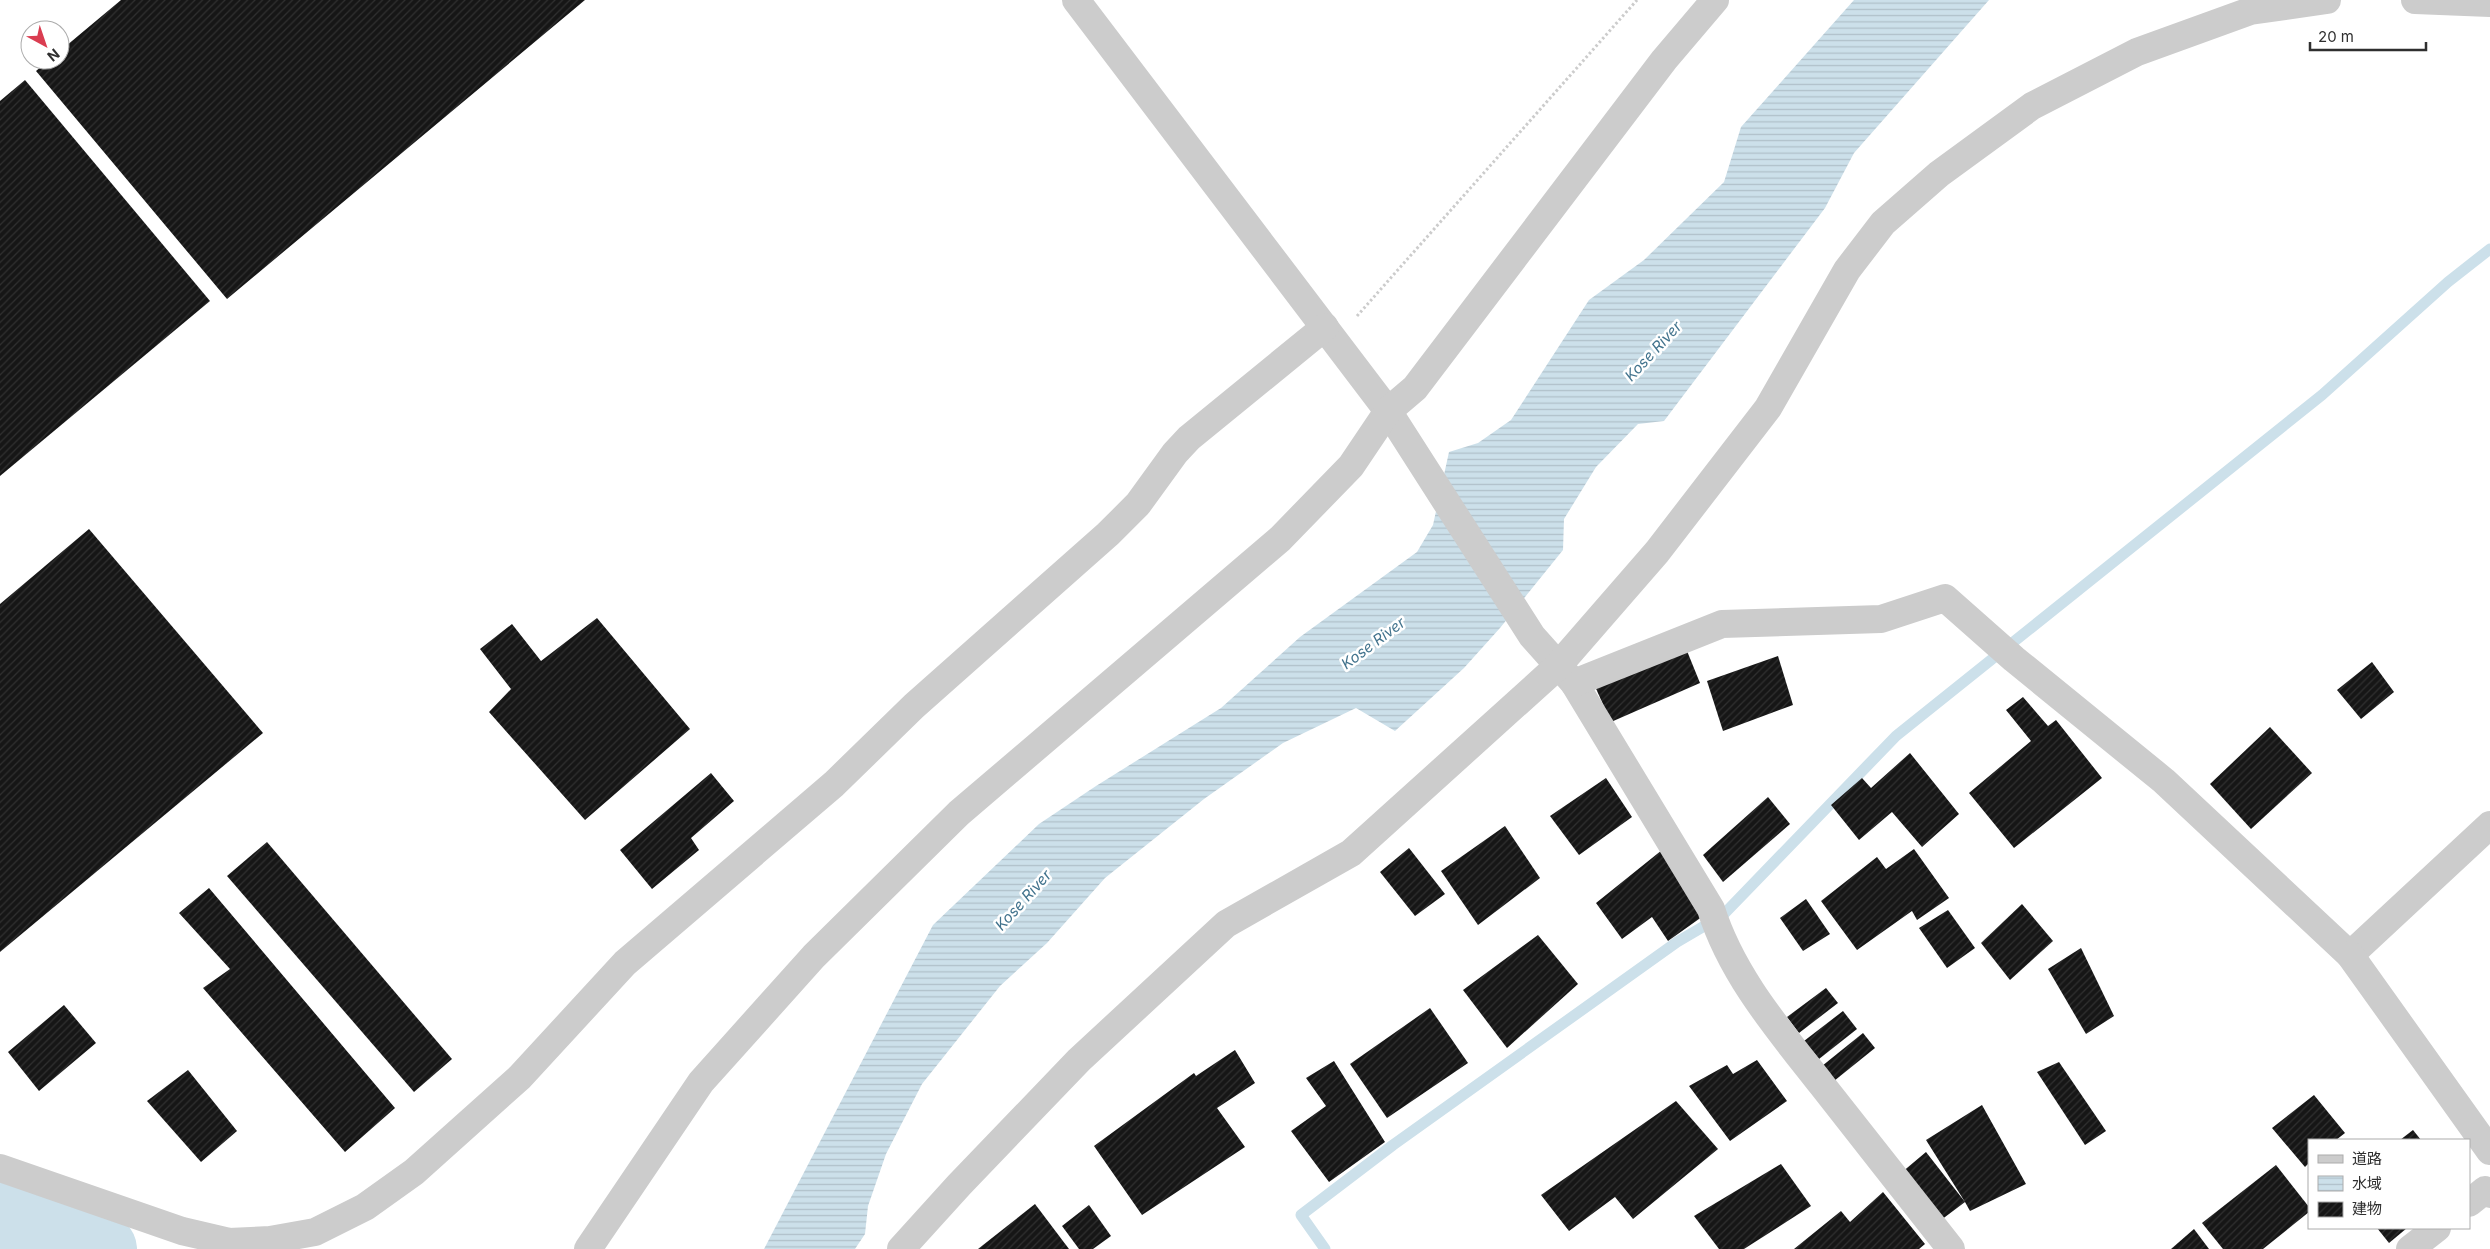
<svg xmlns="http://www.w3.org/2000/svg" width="2490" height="1249" font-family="Inter,'Noto Sans JP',sans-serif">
<defs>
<pattern id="water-rules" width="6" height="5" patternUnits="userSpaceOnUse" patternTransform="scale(1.25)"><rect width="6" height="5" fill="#cce0ea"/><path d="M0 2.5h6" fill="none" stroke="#b0c0c9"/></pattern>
<pattern id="building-hatch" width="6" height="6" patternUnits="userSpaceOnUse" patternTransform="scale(1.25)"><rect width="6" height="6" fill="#161616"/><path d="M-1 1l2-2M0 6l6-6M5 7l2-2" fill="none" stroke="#303030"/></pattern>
</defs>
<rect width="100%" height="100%" fill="#fff"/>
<polygon fill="url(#water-rules)" points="1854,0 1989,0 1854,153 1825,208 1664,421 1638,424 1596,467 1564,519 1563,550 1500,628 1464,668 1395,731 1356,708 1283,743 1204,799 1105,878 1047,943 1000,986 922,1084 886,1154 868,1206 865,1234 855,1249 764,1249 933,925 1039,824 1096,786 1221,708 1300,637 1417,552 1433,525 1449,452 1478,443 1511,420 1589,300 1644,260 1724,182 1741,127"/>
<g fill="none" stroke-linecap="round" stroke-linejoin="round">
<polyline stroke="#cce0ea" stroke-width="11" points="1325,1249 1301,1215 1393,1145 1677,942 1723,915 1896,736 2322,395 2448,282 2490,249"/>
<polyline stroke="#cce0ea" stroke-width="70" points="0,1213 102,1249"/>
</g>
<g fill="url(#building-hatch)">
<polygon points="121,0 585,0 227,299 36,71 49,60 60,60 60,51"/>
<polygon points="25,80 210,301 0,476 0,101"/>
<polygon points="89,529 263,733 0,952 0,604"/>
<polygon points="597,618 690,729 585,820 489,712 511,689 480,649 512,624 541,661"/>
<polygon points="1685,646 1700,683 1611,722 1593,682"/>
<polygon points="1778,656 1793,705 1723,731 1707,681"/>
<polygon points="2372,662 2394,692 2361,719 2337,690"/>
<polygon points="2023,697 2048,726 2056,720 2102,778 2014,848 1969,793 2031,741 2006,710"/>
<polygon points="2270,727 2312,773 2251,829 2210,784"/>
<polygon points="1910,753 1959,814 1922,847 1892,812 1859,840 1831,805 1862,778 1871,788"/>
<polygon points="711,773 734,801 691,838 699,850 652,889 620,850"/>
<polygon points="1606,778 1632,817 1579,855 1550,816"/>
<polygon points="1768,797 1790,824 1723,882 1703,855"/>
<polygon points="1505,826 1540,878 1478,925 1441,871"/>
<polygon points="267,842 452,1059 414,1092 227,876"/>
<polygon points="1409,848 1445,894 1415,916 1380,872"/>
<polygon points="1914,849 1949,898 1917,920 1912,911 1857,950 1821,901 1877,857 1886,869"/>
<polygon points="1662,850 1706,914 1668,941 1652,917 1622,939 1596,903"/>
<polygon points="209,888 395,1108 345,1152 203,988 230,969 179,913"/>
<polygon points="1806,899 1830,934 1803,951 1780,918"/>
<polygon points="2022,904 2053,941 2010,980 1981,943"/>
<polygon points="1948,910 1975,948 1947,968 1919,928"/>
<polygon points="1538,935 1578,984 1507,1048 1463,990"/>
<polygon points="2081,948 2114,1016 2086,1034 2048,969"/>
<polygon points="1826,988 1838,1003 1799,1033 1787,1017"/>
<polygon points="64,1005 96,1043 39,1091 8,1052"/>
<polygon points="1430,1008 1468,1063 1387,1118 1350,1064"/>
<polygon points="1843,1011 1857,1029 1819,1059 1804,1041"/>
<polygon points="1863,1033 1875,1048 1834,1081 1822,1066"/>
<polygon points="1235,1050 1255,1083 1217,1108 1245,1147 1142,1215 1094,1146 1194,1073 1196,1076"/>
<polygon points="1757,1060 1787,1101 1730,1141 1689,1086 1727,1065 1733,1074"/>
<polygon points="1334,1061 1385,1142 1329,1182 1291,1131 1326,1106 1306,1078"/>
<polygon points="2059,1062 2106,1131 2085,1145 2037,1072"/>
<polygon points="188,1070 237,1131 201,1162 147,1101"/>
<polygon points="2314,1095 2345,1133 2336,1140 2309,1140 2309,1163 2305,1167 2272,1128"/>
<polygon points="1676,1101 1718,1149 1633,1219 1615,1197 1569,1231 1541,1195"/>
<polygon points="1982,1105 2026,1184 1970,1211 1965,1202 1933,1226 1895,1178 1926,1152 1965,1202 1926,1140"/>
<polygon points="2413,1130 2421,1140 2400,1140"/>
<polygon points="1781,1164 1811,1206 1744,1249 1719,1249 1694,1216"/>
<polygon points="2276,1165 2309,1207 2309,1212 2263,1249 2223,1249 2202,1223"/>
<polygon points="1883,1192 1925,1244 1919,1249 1794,1249 1841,1211 1850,1222"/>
<polygon points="1035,1204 1069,1249 978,1249"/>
<polygon points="1089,1205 1111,1236 1093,1249 1079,1249 1062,1226"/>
<polygon points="2377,1228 2407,1228 2389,1243"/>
<polygon points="2194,1229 2209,1249 2171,1249"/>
</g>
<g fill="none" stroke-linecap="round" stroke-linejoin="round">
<polyline stroke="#ccc" stroke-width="3" stroke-dasharray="2.5 2.5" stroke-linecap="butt" points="1357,316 1637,0"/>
<g stroke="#ccc" stroke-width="28">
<path d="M 1076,0 L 1388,411 L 1532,636 L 1574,683 L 1711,909 C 1732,976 1779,1030 1822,1085 C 1865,1140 1908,1194 1951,1249"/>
<polyline points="2415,0 2490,3"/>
<polyline points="1574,683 1722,624 1881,619 1945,598 2014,659 2164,781 2350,955 2490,825"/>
<polyline points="2350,955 2490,1151"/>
<polyline points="0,1168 182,1231 229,1242 270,1240 315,1232 365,1207 414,1172 520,1077 625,963 834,784 914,706 1108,534 1138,504 1175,453 1189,438 1325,327"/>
<polyline points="2469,1203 2485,1190 2490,1194"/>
<polyline points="588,1249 701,1082 814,956 959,813 1280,539 1351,466 1388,411 1415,388 1664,60 1715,0"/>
<polyline points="901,1249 959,1185 1079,1060 1226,924 1351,853 1557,667 1657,552 1768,408 1847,270 1883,223 1939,174 2032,106 2137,52 2250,11 2327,0"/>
<polyline points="2410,1249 2437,1228"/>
</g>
</g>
<g text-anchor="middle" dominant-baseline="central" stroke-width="5" stroke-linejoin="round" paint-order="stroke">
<g font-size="15" font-style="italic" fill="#42738d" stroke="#fff">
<text transform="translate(1653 351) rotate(-47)">Kose River</text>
<text transform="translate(1373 643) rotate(-37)">Kose River</text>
<text transform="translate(1023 900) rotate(-48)">Kose River</text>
</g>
</g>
<rect x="2308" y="1139" width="162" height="90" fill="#ffffff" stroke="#acacac"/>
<rect x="2318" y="1155" width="25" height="8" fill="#cccccc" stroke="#acacac"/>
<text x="2352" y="1164" font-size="15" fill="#2f2f2f">道路</text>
<rect x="2318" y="1176" width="25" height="15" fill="url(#water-rules)" stroke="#acacac"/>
<text x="2352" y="1189" font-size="15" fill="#2f2f2f">水域</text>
<rect x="2318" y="1202" width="25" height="15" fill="url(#building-hatch)" stroke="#acacac"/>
<text x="2352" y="1214" font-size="15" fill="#2f2f2f">建物</text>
<g transform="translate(45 45) rotate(140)"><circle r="24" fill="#ffffff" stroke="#acacac"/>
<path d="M0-4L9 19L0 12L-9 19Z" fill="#da3d51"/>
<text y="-8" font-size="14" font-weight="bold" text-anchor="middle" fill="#2f2f2f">N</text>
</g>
<path d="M2310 42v8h116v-8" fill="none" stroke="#2f2f2f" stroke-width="2.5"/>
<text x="2318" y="42" font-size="15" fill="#2f2f2f" stroke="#ffffff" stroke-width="4" paint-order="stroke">20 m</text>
</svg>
